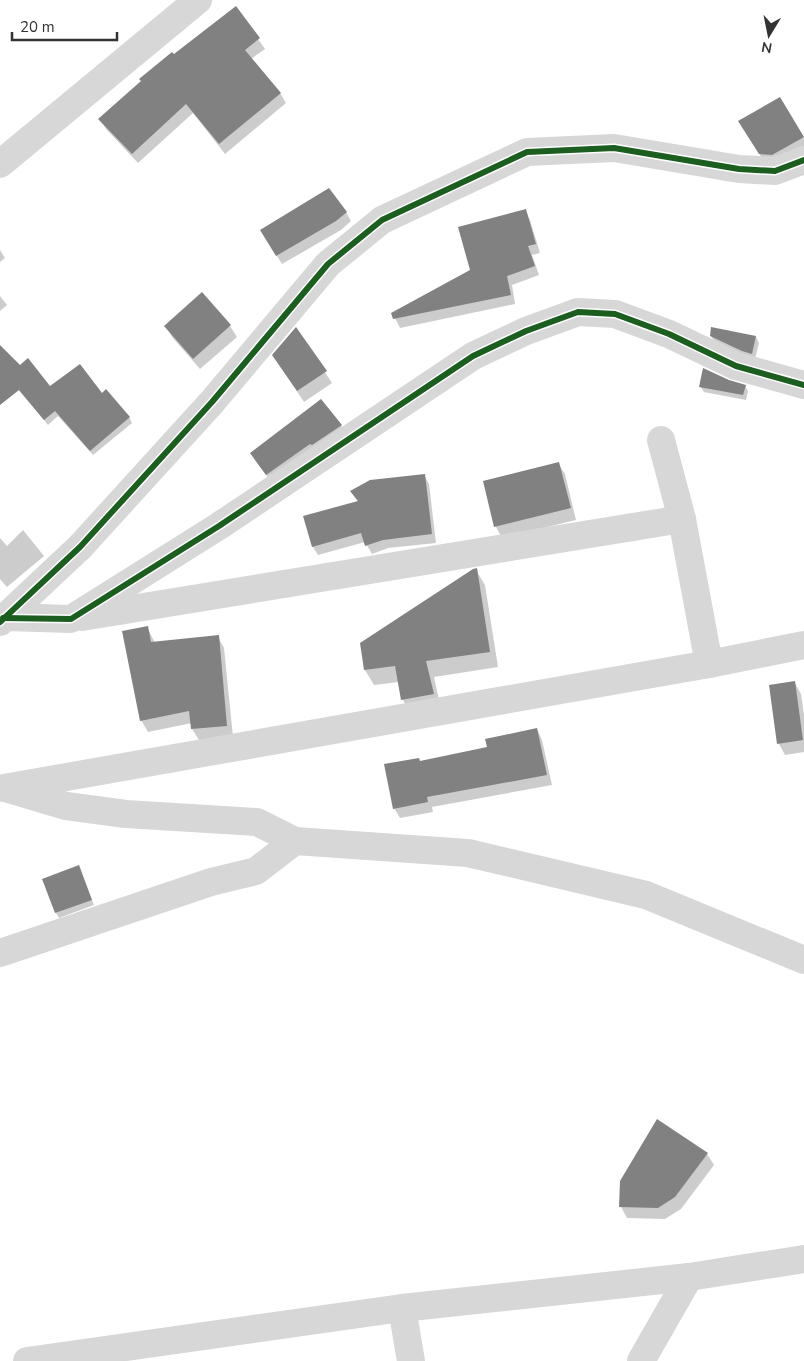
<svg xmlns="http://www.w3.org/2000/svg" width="804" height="1361" font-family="'Nunito Sans',sans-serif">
<rect width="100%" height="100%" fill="#fff"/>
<g fill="#0003">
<polygon points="236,8 265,49 251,59 280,93 286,103 225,154 193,113 138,163 106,129 100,119 173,56"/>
<polygon points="780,98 804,139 804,151 766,165 740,121"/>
<polygon points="525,211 530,220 540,253 532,255 539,275 512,285 515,304 400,328 393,314 471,270"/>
<polygon points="346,212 351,221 341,230 282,264 261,230"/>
<polygon points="0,250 5,258 0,262"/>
<polygon points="202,294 230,326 237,337 200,369 172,337 166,326"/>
<polygon points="0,296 7,305 0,311"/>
<polygon points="296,329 332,383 304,402 273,355"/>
<polygon points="711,336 756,337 759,343 755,359 746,356 714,341"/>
<polygon points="729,381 745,386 748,391 746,400 704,392 700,386"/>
<polygon points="12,382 102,395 129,417 132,423 93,455 58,416 48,425"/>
<polygon points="341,425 344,431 270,480 254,459"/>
<polygon points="558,463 565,474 576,520 502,538 496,527 484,481"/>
<polygon points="424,475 429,484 436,543 388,548 372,554 365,542 318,555 313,547 305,517 358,502 351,491"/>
<polygon points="23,530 44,556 7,587 0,579 0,538 7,546"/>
<polygon points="476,570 485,585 498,667 434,677 441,709 411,715 403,700 399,682 374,685 365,670 361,643"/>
<polygon points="147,627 155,643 218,637 224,648 233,737 199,740 192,729 192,723 148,732 141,720"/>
<polygon points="795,683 801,694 804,715 804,752 785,755 779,744"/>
<polygon points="537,729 542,740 552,785 432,807 433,812 400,818 394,808 489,748"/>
<polygon points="81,872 94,905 59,918 56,913"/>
<polygon points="707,1154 714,1165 681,1209 665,1219 627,1218 621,1207"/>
</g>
<g fill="#818181">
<polygon points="236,6 260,38 245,50 281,93 219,144 186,104 132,154 98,119 141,81 139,79 172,52 174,54"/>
<polygon points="780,97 804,137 772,155 759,154 738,121"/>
<polygon points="329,188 347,212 336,221 276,256 260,230"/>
<polygon points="526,209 536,244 528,246 535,266 507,276 511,295 393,319 391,313 470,270 458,227"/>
<polygon points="202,292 231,325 193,359 164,326"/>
<polygon points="296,327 327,371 297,391 272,355"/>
<polygon points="711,327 756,336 752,354 742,351 710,336"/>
<polygon points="0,345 20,365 28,358 50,386 80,364 102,393 106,389 130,417 90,451 55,411 44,420 19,390 0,405"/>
<polygon points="703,368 729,380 746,385 743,395 699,387"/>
<polygon points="321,399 342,425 312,445 310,444 266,475 250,453"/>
<polygon points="559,462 571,508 494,527 483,481"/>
<polygon points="425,474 432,534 383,540 365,546 361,533 312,547 303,516 358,501 350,491 370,480"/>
<polygon points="477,568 490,652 426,661 434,694 401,700 395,666 364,670 360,643 473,569"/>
<polygon points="148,626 151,642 219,635 227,726 191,729 189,711 140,721 122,631"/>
<polygon points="795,681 803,740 777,744 769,685"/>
<polygon points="537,728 547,775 427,797 428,802 393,809 384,764 419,758 420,761 487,747 485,739"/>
<polygon points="79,865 92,900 55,913 42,879"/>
<polygon points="657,1119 708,1153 675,1197 658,1208 619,1207 620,1181"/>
</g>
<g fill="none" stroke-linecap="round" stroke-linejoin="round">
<g stroke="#d7d7d7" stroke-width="28">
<polyline points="0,164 198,0"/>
<polyline points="661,440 682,519 709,664"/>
<polyline points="82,617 682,519"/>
<polyline points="0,619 6,617 71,619 219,526 473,356 526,331 578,312 615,314 669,334 736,366 804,385"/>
<polyline points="0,622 80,547 212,402 328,264 382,220 527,152 614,148 739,169 775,171 804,160"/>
<polyline points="4,788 709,664 804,645"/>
<polyline points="295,841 468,853 646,895 804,960"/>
<polyline points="0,953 211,882 256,871 295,841 257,822 126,814 66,806 9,789"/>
<polyline points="402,1308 411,1361"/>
<polyline points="27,1361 402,1308 689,1277 804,1259"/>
<polyline points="641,1361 689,1277"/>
</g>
<g stroke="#fff" stroke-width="9">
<g id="cycleway">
<polyline points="3,618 71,619 219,526 473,356 526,331 578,312 615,314 669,334 736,366 804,385"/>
<polyline points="0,622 80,547 212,402 328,264 382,220 527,152 614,148 739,169 775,171 804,160"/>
</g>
</g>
<use href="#cycleway" stroke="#1b5e20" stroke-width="6"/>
</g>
<g transform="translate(769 35) rotate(190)" stroke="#ffffff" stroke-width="4" paint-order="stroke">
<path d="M0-4L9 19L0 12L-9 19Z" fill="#333333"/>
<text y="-8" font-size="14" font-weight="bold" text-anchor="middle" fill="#333333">N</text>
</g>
<path d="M12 32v8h105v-8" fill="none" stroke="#333333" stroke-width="2.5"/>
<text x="20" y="32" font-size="15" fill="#333333" stroke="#ffffff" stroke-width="4" paint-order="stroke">20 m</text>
</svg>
